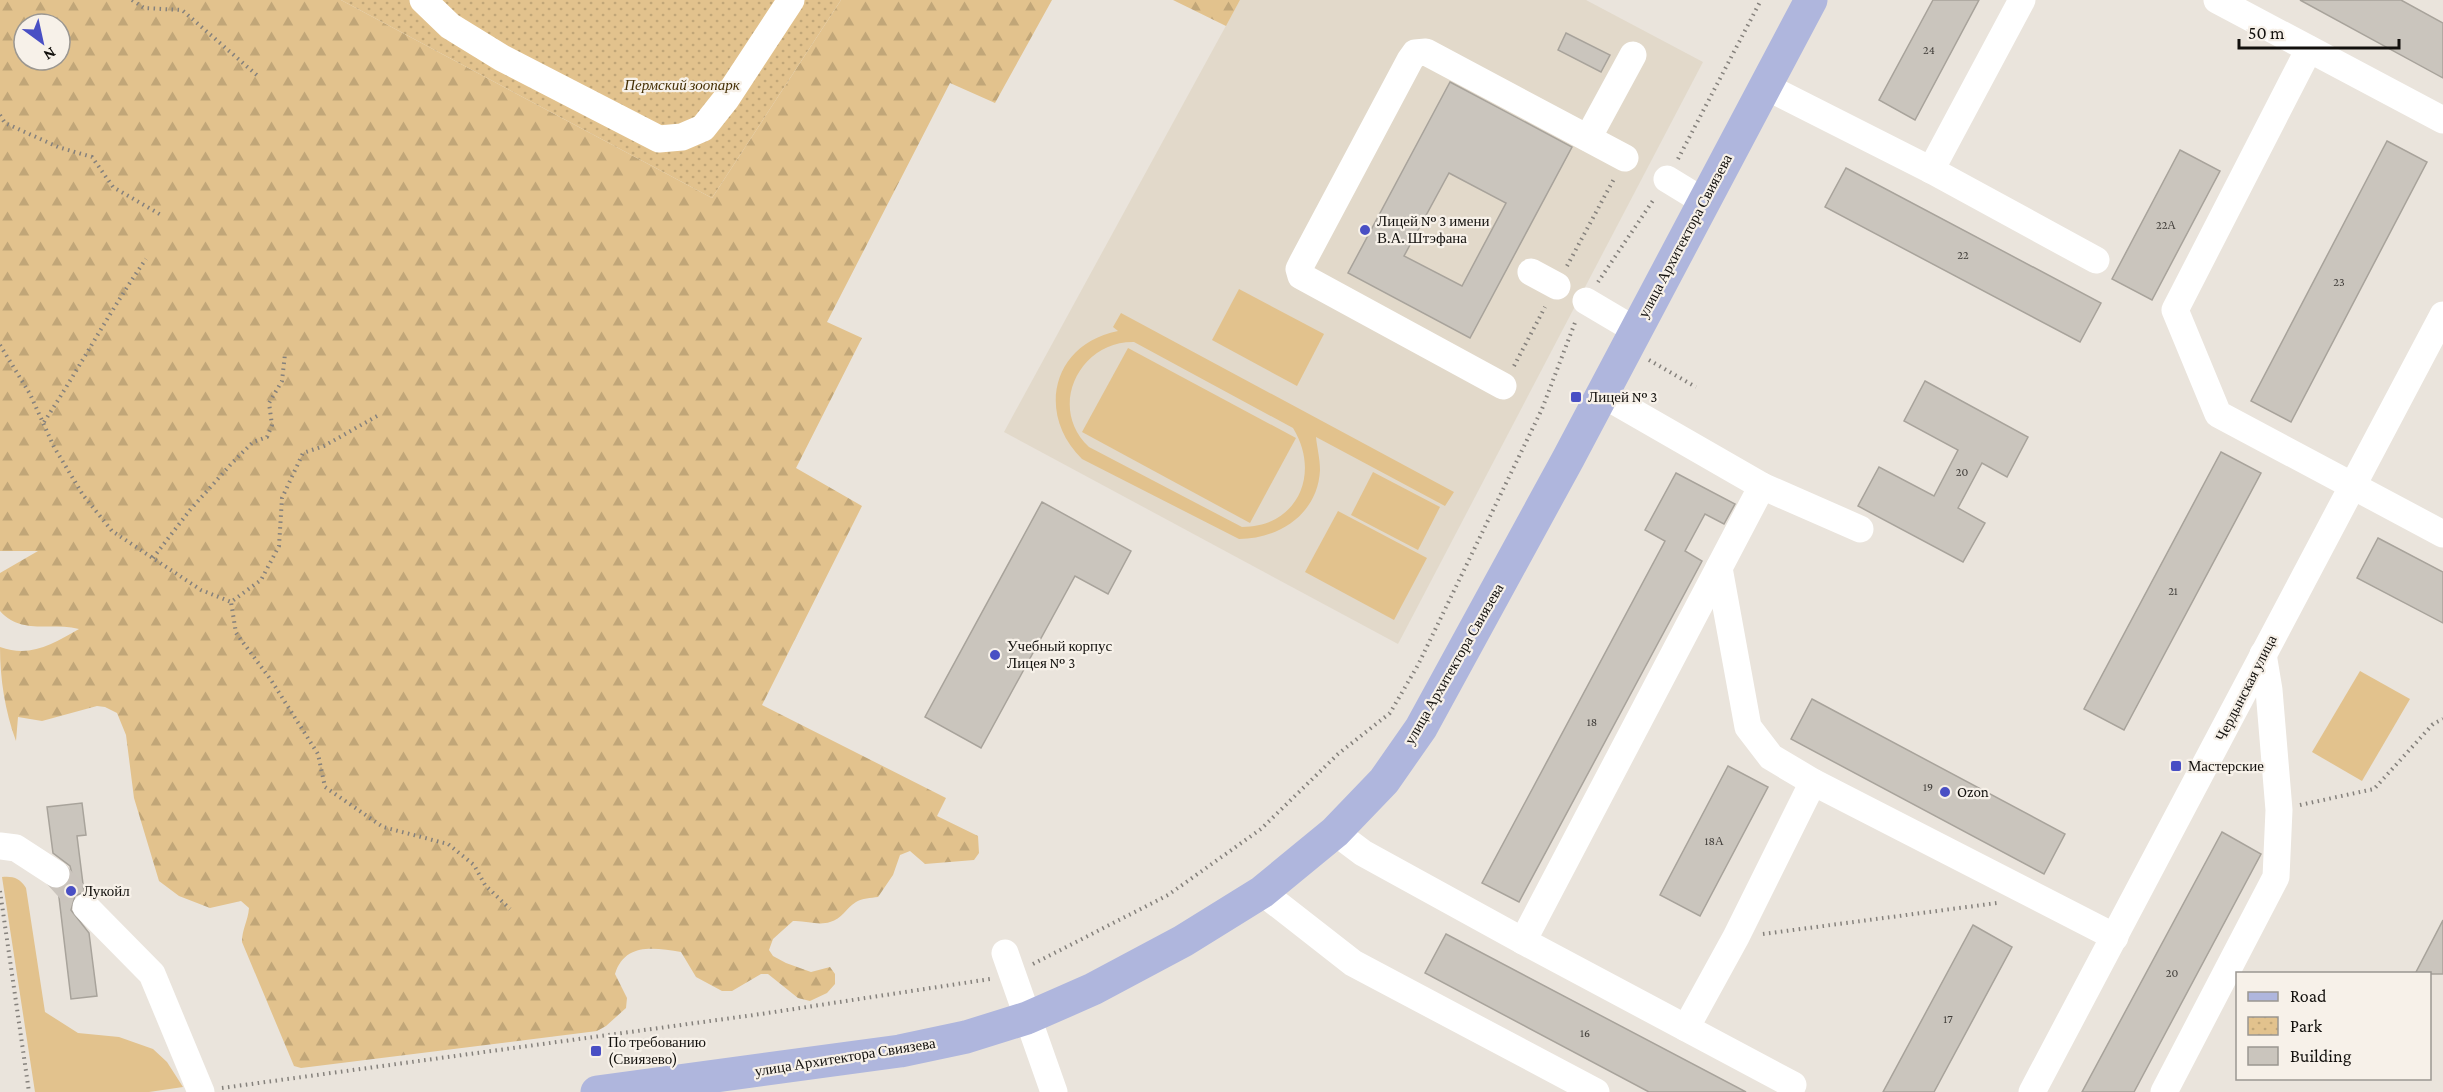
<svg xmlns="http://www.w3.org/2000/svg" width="2443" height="1092" font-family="'Crimson Pro',serif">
<defs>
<pattern id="forest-firs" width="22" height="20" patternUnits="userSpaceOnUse" patternTransform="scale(1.5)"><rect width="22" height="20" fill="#e2c28d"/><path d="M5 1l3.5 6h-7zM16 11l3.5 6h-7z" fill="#c1a678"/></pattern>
<pattern id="park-dots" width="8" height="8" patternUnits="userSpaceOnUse" patternTransform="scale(1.5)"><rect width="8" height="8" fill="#e2c28d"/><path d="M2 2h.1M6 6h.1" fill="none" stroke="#c1a678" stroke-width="1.8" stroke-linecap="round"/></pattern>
</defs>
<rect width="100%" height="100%" fill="#eae4dc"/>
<polygon fill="#e2d9ca" points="1240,0 1586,0 1703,62 1398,644 1004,432"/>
<g fill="#e2c28d" fill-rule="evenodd">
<polygon points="1239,289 1324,334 1297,386 1212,340"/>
<path d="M 1121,313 L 1454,492 L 1445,506 L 1316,437 C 1317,448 1320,458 1320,470 C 1318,514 1279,539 1239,539 L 1082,459 C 1036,414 1052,344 1118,331 L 1113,327 ZM 1134,342 L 1293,428 C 1321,473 1298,527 1242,527 L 1089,447 C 1047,408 1079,341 1134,342 Z"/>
<polygon points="1128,348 1296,438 1250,523 1082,432"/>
<polygon points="1373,472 1440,507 1418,550 1351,515"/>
<polygon points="1338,511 1427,558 1394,620 1305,572"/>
<polygon points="2360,671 2410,699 2362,781 2312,752"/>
<path d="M 2,877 C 13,876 20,878 26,888 L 45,1012 L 78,1033 L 119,1037 L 153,1049 L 167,1062 L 183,1087 L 149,1092 L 35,1092 Z"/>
</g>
<g fill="url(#forest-firs)" fill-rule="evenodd">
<path d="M 0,0 L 341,0 L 712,198 L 841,0 L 1052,0 L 995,103 L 950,83 L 827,322 L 862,338 L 796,468 L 862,506 L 762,705 L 946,798 L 937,816 L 978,836 L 979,853 L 974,860 L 925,864 L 910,851 L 900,855 L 893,875 L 878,897 C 871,898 862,898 856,902 C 846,908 842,919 830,922 C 818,926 805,920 793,921 L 773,939 L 769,950 L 773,956 L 786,963 L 811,972 L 830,967 L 835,974 L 835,984 L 827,993 L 810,1001 L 798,998 L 768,974 L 761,974 L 732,991 L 722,991 L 696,977 L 681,952 C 655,948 625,942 615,974 L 627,998 L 626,1008 L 606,1026 L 597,1031 L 301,1068 L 294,1066 L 242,942 C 242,929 248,921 249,908 L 241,901 L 210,908 L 179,896 L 159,881 L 134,798 L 126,735 L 117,713 L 105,707 L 97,706 L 42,721 L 18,717 L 16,741 C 5,711 0,679 0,647 C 31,658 52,644 79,629 C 49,622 21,635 0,611 L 0,573 L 38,551 L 0,551 ZM 24,24 L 60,24 L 60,60 L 24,60 Z"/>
<polygon points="1173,0 1240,0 1226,26"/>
</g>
<polygon fill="url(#park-dots)" points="341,0 841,0 712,198"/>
<g fill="#cac5bd" stroke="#a8a39b" stroke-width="1.5" fill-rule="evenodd">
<polygon points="1933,0 1979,0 1915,120 1879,100"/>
<polygon points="2300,0 2401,0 2443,23 2443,78"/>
<polygon points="1566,33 1610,55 1601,72 1558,50"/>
<path d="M 1450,82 L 1572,147 L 1470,338 L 1348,273 ZM 1449,173 L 1506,203 L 1462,286 L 1404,256 Z"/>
<polygon points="2387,141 2427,162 2291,422 2251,401"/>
<polygon points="2180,150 2220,171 2152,300 2112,279"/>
<polygon points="1846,168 2101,303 2080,342 1825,207"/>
<polygon points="1925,381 2028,437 2007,477 1982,463 1958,508 1985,523 1963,562 1858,506 1879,467 1934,496 1958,450 1904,421"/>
<polygon points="2221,452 2261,473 2124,730 2084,709"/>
<polygon points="1676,473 1735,504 1724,524 1705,514 1685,551 1702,561 1519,902 1482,883 1665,541 1645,530"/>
<polygon points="1042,502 1131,551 1108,594 1075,576 981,748 925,717"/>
<polygon points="2378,538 2443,572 2443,623 2357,578"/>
<polygon points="1812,699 2065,834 2044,874 1791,739"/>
<polygon points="1728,766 1768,787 1700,916 1660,895"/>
<polygon points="82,803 86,835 77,836 84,892 75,896 71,910 89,933 97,996 71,999 58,889 69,883 72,874 70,866 53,853 47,807"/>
<polygon points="2222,832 2261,854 2134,1092 2082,1092"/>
<polygon points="2443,920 2443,974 2415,974"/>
<polygon points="1973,925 2012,947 1934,1092 1883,1092"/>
<polygon points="1446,934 1746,1092 1649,1092 1425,973"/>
</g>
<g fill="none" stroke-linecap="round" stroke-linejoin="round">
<polyline stroke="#cac4bd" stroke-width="27" stroke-dasharray="27 14" stroke-linecap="butt" points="56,874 86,907"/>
<g stroke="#85817c" stroke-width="4" stroke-dasharray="1.5 4.5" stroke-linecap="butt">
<polyline points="132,0 144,8 182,10 259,77"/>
<polyline points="0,115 5,123 58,147 92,157 113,187 161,215"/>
<polyline points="1678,159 1761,0"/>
<polyline points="1567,266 1615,177"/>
<polyline points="1598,282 1654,199"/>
<polyline points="0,345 30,394 54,447 83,495 112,531 201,590 231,602"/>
<polyline points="1649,360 1696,387"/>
<polyline points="1514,366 1545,307"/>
<polyline points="377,416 324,446 303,453 282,498 279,546 261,580 231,602 236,633 271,680 318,754 325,787 383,827 448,844 474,865 485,885 510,909"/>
<path d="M 44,422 C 79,369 109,312 146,259"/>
<polyline points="153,558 190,510 232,463 253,442 267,437 272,425 269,403 282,381 285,354"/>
<polyline points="2300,805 2374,789 2433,724 2443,719"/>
<polyline points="0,891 29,1092"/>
<polyline points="1763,934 1997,903"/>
<polyline points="1033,964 1168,895 1261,829 1338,754 1390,713 1418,665 1542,409 1576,320"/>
<polyline points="222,1088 761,1014 990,979"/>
</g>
<g stroke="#fff" stroke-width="27">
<polyline points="423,0 450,26 502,58 659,139 682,137 703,128 726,99 791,0"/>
<polyline points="2217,0 2443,120"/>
<polyline points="2309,49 2175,310 2218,414 2443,534"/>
<polyline points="1765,86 1931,170 2096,260"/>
<polyline points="1588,138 1633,55"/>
<polyline points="1931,170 2022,0"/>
<polyline points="1667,179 1703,201"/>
<polyline points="1531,272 1557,286"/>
<polyline points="1586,301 1635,330"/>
<polyline points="1503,386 1301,276 1299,269 1303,261 1410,60 1415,53 1426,52 1625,158"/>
<polyline points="1762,486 1860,529"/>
<polyline points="1719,568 1748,727 1771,757 1813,782 2115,937"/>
<polyline points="1335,832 1363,853 1523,941 1793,1085"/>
<polyline points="0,846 16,848 56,874"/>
<polyline points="1262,892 1353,963 1596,1092"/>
<polyline points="86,907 152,974 201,1092"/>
<polyline points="1523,941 1762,486 1602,394"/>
<polyline points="1005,953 1054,1092"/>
<polyline points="1686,1028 1736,937 1813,782"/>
<polyline points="2032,1092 2443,315"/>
<polyline points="2164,1092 2276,877 2279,810 2269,690 2263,654"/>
</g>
<polyline stroke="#afb6dd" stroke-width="33" points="597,1092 900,1051 966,1037 1027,1018 1093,989 1183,941 1262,892 1335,832 1384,781 1421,728 1568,459 1811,0"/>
</g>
<g fill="#494fc4" stroke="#f7f1e9" stroke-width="2">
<circle cx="1365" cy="230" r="6"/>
<rect x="1570" y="391" width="12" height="12" rx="3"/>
<circle cx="995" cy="655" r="6"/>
<rect x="2170" y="760" width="12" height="12" rx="3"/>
<circle cx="1945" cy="792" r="6"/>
<circle cx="71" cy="891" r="6"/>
<rect x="590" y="1045" width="12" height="12" rx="3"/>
</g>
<g text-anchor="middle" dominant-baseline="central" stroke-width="4.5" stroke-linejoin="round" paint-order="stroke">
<g font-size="12" fill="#403d39">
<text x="1929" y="50">24</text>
<text x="2166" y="225">22А</text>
<text x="1963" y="255">22</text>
<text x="2339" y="282">23</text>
<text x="1962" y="472">20</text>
<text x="2173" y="591">21</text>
<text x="1592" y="722">18</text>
<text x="1928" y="787">19</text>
<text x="1714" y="841">18А</text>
<text x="2172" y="973">20</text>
<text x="1948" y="1019">17</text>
<text x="1585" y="1033">16</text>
</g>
<g font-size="15" font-style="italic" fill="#453005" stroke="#f7f1e9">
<text x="682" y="85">Пермский зоопарк</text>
</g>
<g font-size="15" fill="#12100d" stroke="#f7f1e9" text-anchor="start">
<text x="1377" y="221">Лицей № 3 имени<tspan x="1377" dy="17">В.А. Штэфана</tspan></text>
<text x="1588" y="397">Лицей № 3</text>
<text x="1007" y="646">Учебный корпус<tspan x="1007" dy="17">Лицея № 3</tspan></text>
<text x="2188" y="766">Мастерские</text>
<text x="1957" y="792">Ozon</text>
<text x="83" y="891">Лукойл</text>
<text x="608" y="1042">По требованию<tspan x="608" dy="17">(Свиязево)</tspan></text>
</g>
<g font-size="15" fill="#12100d" stroke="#f7f1e9">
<text transform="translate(1685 236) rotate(-62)">улица Архитектора Свиязева</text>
<text transform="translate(1454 664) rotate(-60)">улица Архитектора Свиязева</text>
<text transform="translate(2246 688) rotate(-63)">Чердынская улица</text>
<text transform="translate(845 1057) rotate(-9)">улица Архитектора Свиязева</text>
</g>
</g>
<rect x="2236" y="972" width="195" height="108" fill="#f7f1e9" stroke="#9b9791" stroke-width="1.5"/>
<rect x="2248" y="992" width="30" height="9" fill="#afb6dd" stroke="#9b9791" stroke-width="1.5"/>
<text x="2290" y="1002" font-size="18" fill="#12100d">Road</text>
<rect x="2248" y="1017" width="30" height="18" fill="url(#park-dots)" stroke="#9b9791" stroke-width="1.5"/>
<text x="2290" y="1032" font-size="18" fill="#12100d">Park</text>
<rect x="2248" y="1047" width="30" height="18" fill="#cac5bd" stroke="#9b9791" stroke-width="1.5"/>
<text x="2290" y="1062" font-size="18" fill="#12100d">Building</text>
<g transform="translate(42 42) rotate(147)"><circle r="28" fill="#f7f1e9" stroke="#9b9791" stroke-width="1.5"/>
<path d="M0-4.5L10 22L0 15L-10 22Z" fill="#494fc4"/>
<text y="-9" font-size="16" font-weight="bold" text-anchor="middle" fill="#12100d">N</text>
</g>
<path d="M2239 39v9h160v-9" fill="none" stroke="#12100d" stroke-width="3"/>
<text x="2248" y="39" font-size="18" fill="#12100d" stroke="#f7f1e9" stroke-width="4.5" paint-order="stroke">50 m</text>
</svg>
